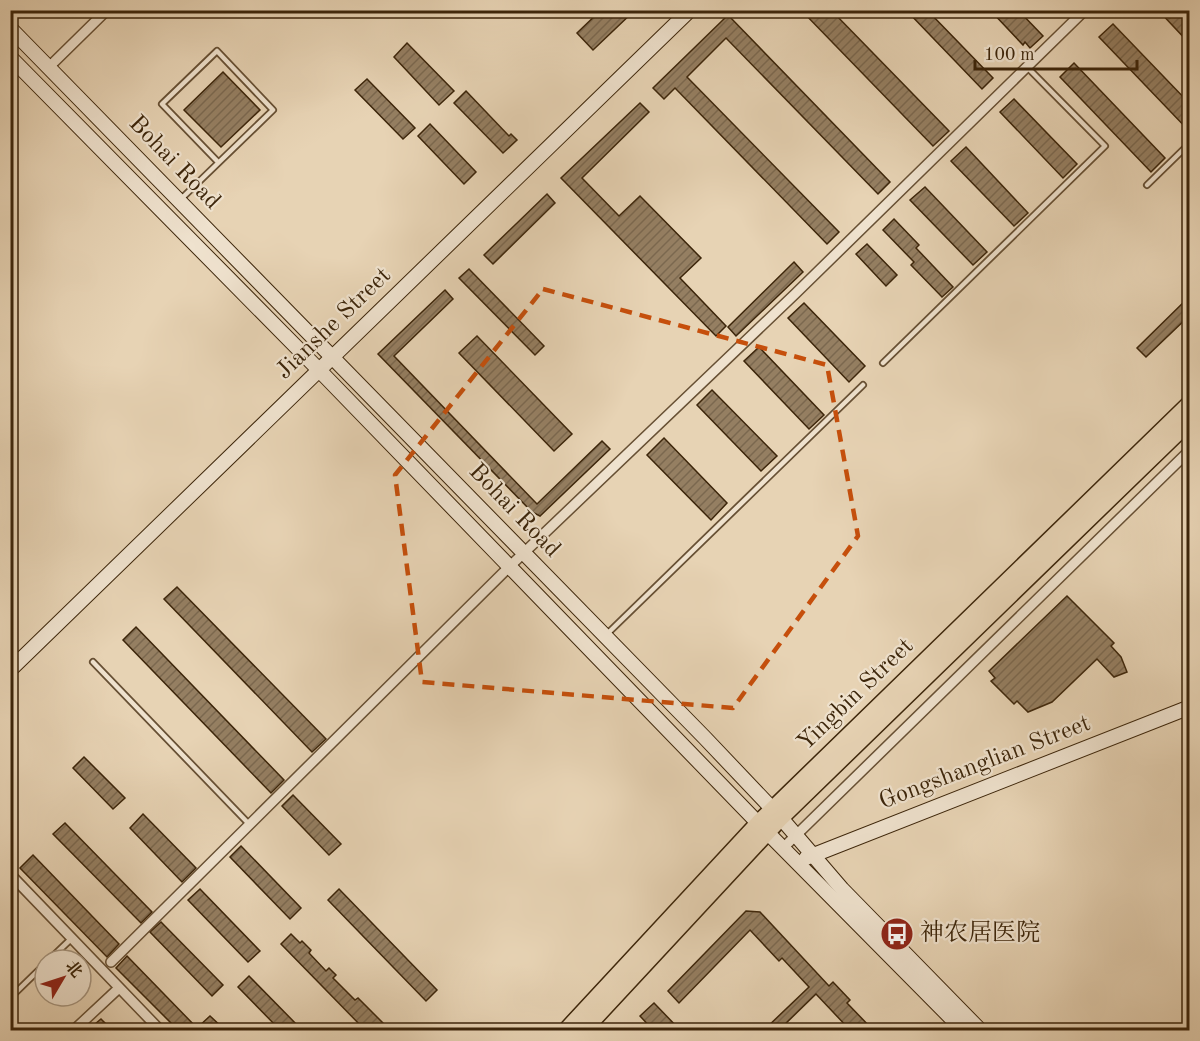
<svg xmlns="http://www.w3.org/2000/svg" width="1200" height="1041" font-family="'Old Standard TT','Noto Serif SC',serif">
<defs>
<pattern id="building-hatch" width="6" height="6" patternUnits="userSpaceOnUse" patternTransform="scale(1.5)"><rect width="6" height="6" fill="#957f62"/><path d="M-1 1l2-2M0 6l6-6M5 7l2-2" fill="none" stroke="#7b684f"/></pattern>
</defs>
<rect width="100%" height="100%" fill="#e7d3b4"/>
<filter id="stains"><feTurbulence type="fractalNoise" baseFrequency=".00333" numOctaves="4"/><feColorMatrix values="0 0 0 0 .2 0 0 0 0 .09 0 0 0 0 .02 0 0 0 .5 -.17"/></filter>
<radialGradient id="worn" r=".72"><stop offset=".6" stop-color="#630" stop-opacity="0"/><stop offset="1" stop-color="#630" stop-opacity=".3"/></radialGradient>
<g fill="url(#building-hatch)" stroke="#3c250a" stroke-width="1.5">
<polygon points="601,10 635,10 593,50 577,33"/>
<polygon points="801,10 831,10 949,131 933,146"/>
<polygon points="906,10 927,10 993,78 982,89"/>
<polygon points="990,10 1018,10 1043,36 1030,48 1025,42 1023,45"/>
<polygon points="1158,10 1185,10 1190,15 1190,44"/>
<polygon points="728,15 890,182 878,194 726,38 687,77 839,232 827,244 675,88 664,99 653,88"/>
<polygon points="1113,24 1190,104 1190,132 1099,37"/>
<polygon points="407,43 454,91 439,105 394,57"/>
<polygon points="1074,63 1165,158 1151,172 1060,77"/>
<polygon points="223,72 260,110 221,147 184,110"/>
<polygon points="367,79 415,128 403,139 355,90"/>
<polygon points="466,91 509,136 511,134 517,140 503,153 454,103"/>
<polygon points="1014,99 1077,164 1063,178 1000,112"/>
<polygon points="640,103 649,112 582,178 619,216 640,196 701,258 680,278 726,326 716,336 561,178"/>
<polygon points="430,124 476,172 464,184 418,136"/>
<polygon points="966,147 1028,213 1014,226 951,161"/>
<polygon points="925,187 987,252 973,265 910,200"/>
<polygon points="547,194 555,203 493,264 484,255"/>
<polygon points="894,219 919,245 916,248 953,287 942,297 911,265 914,262 883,230"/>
<polygon points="867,244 897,275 886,286 856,254"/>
<polygon points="794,262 803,272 736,336 728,327"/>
<polygon points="469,269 544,346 535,355 459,278"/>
<polygon points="445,290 453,299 394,356 537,504 602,441 610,449 540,516 532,512 378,354"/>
<polygon points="1190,296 1190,315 1146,357 1137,348"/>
<polygon points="804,303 865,366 849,382 788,318"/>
<polygon points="477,336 572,434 554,451 459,353"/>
<polygon points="759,347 824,415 809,429 744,361"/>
<polygon points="712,390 777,456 761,471 697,405"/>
<polygon points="664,438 727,503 711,520 647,455"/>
<polygon points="177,587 326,739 312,752 164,599"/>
<polygon points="1067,596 1114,643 1111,646 1121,657 1127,672 1114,677 1097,659 1052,702 1028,712 1017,701 1014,704 991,681 995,678 989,671"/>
<polygon points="136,627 284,780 271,793 123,640"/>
<polygon points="84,757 125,798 113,809 73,768"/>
<polygon points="293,795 341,844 329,855 282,806"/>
<polygon points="143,814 196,868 182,882 130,828"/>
<polygon points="65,823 152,912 141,923 53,834"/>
<polygon points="241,846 301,908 290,919 230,857"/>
<polygon points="33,855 119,944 107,957 20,868"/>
<polygon points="200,889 260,951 248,962 188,900"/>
<polygon points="339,889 437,990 426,1001 328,900"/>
<polygon points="746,911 760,912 829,986 833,982 850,1000 847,1003 873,1030 850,1030 816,994 779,1030 764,1030 809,987 782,958 779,961 750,930 679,1003 668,991"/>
<polygon points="161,922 223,985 212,996 150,932"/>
<polygon points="291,934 300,943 302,941 311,950 309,953 326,971 329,968 336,975 333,978 355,1000 358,998 390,1030 365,1030 281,944"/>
<polygon points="127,956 197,1028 210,1016 225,1030 178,1030 116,968"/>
<polygon points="249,976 302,1030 280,1030 238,987"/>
<polygon points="654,1003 680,1030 653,1030 640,1016"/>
<polygon points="101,1019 112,1030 88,1030"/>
</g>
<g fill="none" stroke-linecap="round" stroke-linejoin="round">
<g stroke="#675034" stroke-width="8">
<g id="lane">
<polyline points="1147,185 1190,143"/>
<polyline points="180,200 273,110 217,51 162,104 218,162"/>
<polyline points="883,363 1105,146 1027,67"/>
<polyline points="607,634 863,385"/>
<polyline points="93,662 249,824"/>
<polyline points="49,960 72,938"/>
<polyline points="10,998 45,964"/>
</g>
</g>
<g stroke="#675034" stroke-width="12">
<g id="street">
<polyline points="49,67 107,10"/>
<polyline points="784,847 1190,450"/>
<polyline points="10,874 160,1030"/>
<polyline points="111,962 509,567 795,294 1085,10"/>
<polyline points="74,1030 119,988"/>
</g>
</g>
<g stroke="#3c250a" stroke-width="16">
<g id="secondary">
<polyline points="10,28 705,738 781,818 842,889 980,1030"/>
<polyline points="10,57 320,371 758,823 963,1030"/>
<polyline points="10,670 690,10"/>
<polyline points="806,858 1190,707"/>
</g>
</g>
<g stroke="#3c250a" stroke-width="18">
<g id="primary">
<polyline points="566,1030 758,823 1190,403"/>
<polyline points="584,1030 781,818 1190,421"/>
</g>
</g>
<use href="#lane" stroke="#efe2ce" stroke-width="4.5"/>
<use href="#street" stroke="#efe2ce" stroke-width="9"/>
<use href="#secondary" stroke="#efe2ce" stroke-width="14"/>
<use href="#primary" stroke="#e7d3b4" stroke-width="15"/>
</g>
<path fill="none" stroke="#c64f0c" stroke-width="4.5" stroke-dasharray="12 8" stroke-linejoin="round" d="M 543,289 L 827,365 L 858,536 L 733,708 L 422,682 L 395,475 Z"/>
<defs>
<g id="bus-disc" transform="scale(1.725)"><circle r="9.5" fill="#8f2418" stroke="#efe2ce"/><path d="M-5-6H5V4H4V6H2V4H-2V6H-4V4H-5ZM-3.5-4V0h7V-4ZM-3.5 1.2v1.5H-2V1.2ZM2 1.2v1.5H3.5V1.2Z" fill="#fff"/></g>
</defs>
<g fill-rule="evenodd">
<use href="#bus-disc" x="897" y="934"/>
</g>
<g text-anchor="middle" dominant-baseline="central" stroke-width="4.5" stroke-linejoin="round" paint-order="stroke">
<g font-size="24" fill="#3c250a" stroke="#efe2ce">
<text transform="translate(174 163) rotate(46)">Bohai Road</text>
<text transform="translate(334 324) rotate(-44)">Jianshe Street</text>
<text transform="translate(514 511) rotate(46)">Bohai Road</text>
<text transform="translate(856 695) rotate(-44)">Yingbin Street</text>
<text transform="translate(985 763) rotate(-21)">Gongshanglian Street</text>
</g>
<g font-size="24" fill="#3c250a" stroke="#efe2ce" text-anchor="start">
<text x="920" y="934">神农居医院</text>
</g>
</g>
<rect width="1200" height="1041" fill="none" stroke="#e7d3b4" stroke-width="36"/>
<rect x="12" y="12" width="1176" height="1017" fill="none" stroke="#3c250a" stroke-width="3"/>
<rect x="18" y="18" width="1164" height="1005" fill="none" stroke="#3c250a" stroke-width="1.5"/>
<g transform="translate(63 978) rotate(51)"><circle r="28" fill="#efe2ce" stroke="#a79680" stroke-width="1.5"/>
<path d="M0-4.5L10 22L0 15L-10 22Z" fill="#8f2418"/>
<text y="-9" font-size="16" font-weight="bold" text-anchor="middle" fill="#3c250a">北</text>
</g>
<path d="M975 60v9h162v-9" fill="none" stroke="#3c250a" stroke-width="3"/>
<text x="984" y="60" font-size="18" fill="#3c250a" stroke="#efe2ce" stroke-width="4.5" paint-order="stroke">100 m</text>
<rect width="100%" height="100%" filter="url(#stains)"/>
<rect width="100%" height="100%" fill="url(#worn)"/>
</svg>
